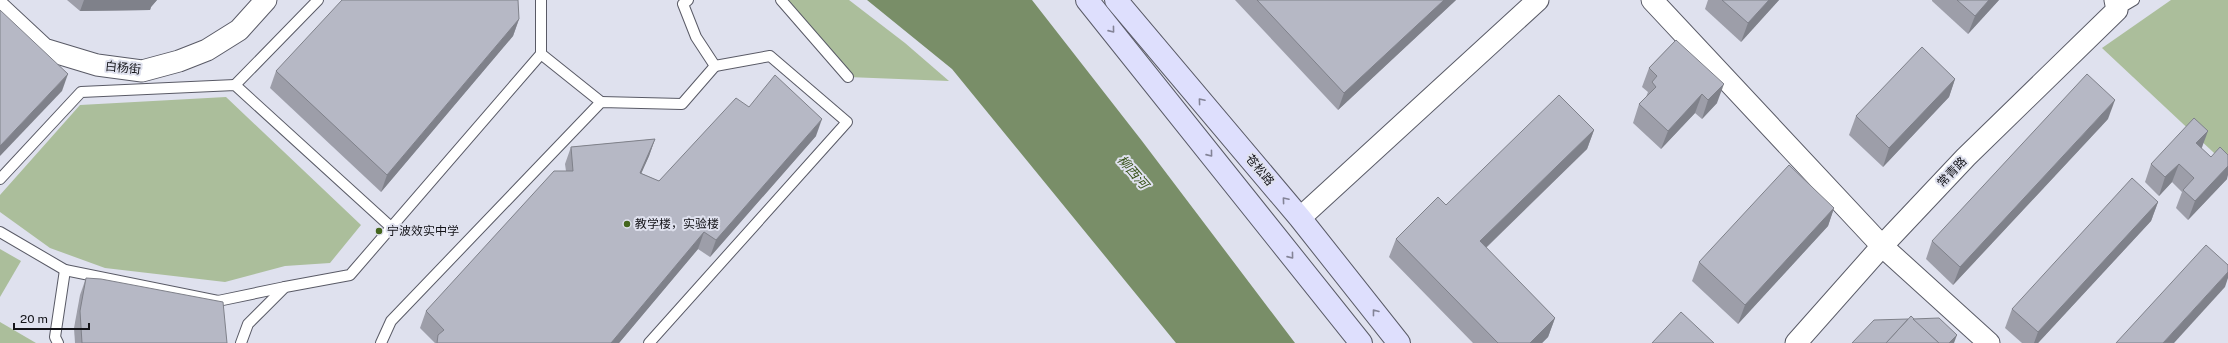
<svg xmlns="http://www.w3.org/2000/svg" width="2228" height="343" font-family="'Public Sans','Noto Sans SC',sans-serif">
<rect width="100%" height="100%" fill="#dfe1ee"/>
<g fill="#abbe9b">
<polygon points="784,0 849,0 905,43 949,81 848,77"/>
<polygon points="2171,0 2228,0 2228,166 2102,48"/>
<polygon points="226,97 361,225 330,263 285,266 225,282 105,268 50,248 0,212 0,195 80,105"/>
<polygon points="0,249 21,261 0,297"/>
<polygon points="0,322 36,343 0,343"/>
</g>
<polygon fill="#798e68" points="867,0 1032,0 1142,141 1295,343 1176,343 952,69"/>
<g fill="none" stroke-linecap="round" stroke-linejoin="round">
<g stroke="#595a66" stroke-width="12">
<g id="service">
<polyline points="781,0 848,77"/>
<polyline points="2117,10 2134,0"/>
<polyline points="541,54 601,102"/>
<polyline points="235,85 318,0"/>
<polyline points="0,179 81,92 235,85 392,228"/>
<polyline points="0,232 65,270 218,301 285,287"/>
<polyline points="58,343 55,337 65,270"/>
<polyline points="241,343 248,324 285,287 350,275 541,54 541,0"/>
<polyline points="381,343 391,321 601,102 682,104 715,66 696,37 683,4 688,0"/>
<polyline points="649,343 847,122 770,56 715,66"/>
</g>
</g>
<g stroke="#595a66" stroke-width="23">
<g id="minor">
<polyline points="1652,0 1882,246 1989,343"/>
<polyline points="0,8 44,49 97,65 142,71 179,61 207,50 239,30 266,0"/>
<polyline points="1300,218 1538,0"/>
<polyline points="1796,343 1882,246 1966,157 2117,10 2115,0"/>
</g>
</g>
<g stroke="#595a66" stroke-width="24">
<g id="secondary">
<polyline points="1087,0 1361,343"/>
<polyline points="1116,0 1300,218 1399,343"/>
</g>
</g>
<use href="#service" stroke="#fff" stroke-width="10"/>
<use href="#minor" stroke="#fff" stroke-width="21"/>
<use href="#secondary" stroke="#dedffd" stroke-width="22"/>
</g>
<g fill="#9d9ea9">
<polygon points="67,0 157,0 151,7 150,10 80,11"/>
<polygon points="1235,0 1456,0 1338,110"/>
<polygon points="1708,0 1779,0 1741,42 1705,9"/>
<polygon points="1932,0 1999,0 1968,34 1932,1"/>
<polygon points="519,19 513,36 381,192 270,88 276,71"/>
<polygon points="1676,40 1717,103 1702,119 1695,113 1661,149 1633,123 1639,104 1646,97 1648,92 1642,87 1649,68"/>
<polygon points="1955,79 1949,97 1883,167 1849,135 1856,116"/>
<polygon points="749,107 816,136 710,257 698,249 619,343 435,343 420,328 426,311 566,171 565,164 571,147 655,139 649,156 641,173 659,181"/>
<polygon points="2108,119 1953,285 1926,259 1932,241"/>
<polygon points="1594,130 1587,149 1486,248 1555,318 1548,337 1542,343 1473,343 1389,257 1396,239 1446,205"/>
<polygon points="2201,148 2227,179 2188,220 2176,208 2182,192 2172,182 2159,196 2145,182 2151,164"/>
<polygon points="2158,202 2151,221 2038,343 2022,343 2005,328 2012,309"/>
<polygon points="1834,208 1828,226 1738,324 1692,281 1699,262"/>
<polygon points="86,278 227,343 75,343 74,328 80,295"/>
</g>
<g fill="#7f818a">
<polygon points="84,0 157,0 151,7 150,10 80,11"/>
<polygon points="1444,0 1456,0 1338,110 1344,93"/>
<polygon points="1769,0 1779,0 1741,42 1748,23"/>
<polygon points="1989,0 1999,0 1968,34 1975,16"/>
<polygon points="519,19 513,36 381,192 387,175"/>
<polygon points="68,74 62,91 0,156 0,146"/>
<polygon points="1955,79 1949,97 1883,167 1889,148"/>
<polygon points="1724,84 1717,103 1702,119 1708,100"/>
<polygon points="1702,94 1695,113 1661,149 1668,131"/>
<polygon points="2115,100 2108,119 1953,285 1960,267"/>
<polygon points="822,119 816,136 710,257 716,240"/>
<polygon points="1594,130 1587,149 1473,260 1480,241"/>
<polygon points="2208,131 2201,150 2196,143"/>
<polygon points="655,139 649,156 634,190 640,173"/>
<polygon points="2179,164 2172,182 2159,196 2165,177"/>
<polygon points="2228,166 2228,175 2227,179 2188,220 2195,201"/>
<polygon points="2158,202 2151,221 2038,343 2034,343 2038,332"/>
<polygon points="1834,208 1828,226 1738,324 1745,305"/>
<polygon points="704,232 698,249 619,343 611,343"/>
<polygon points="2228,272 2228,278 2225,287 2174,343 2163,343"/>
<polygon points="1555,318 1548,337 1542,343 1530,343"/>
<polygon points="1957,335 1954,343 1949,343"/>
</g>
<g fill="#b6b8c5" stroke="#7f818a">
<polygon points="342,0 518,0 519,19 387,175 276,71"/>
<polygon points="1257,0 1444,0 1344,93"/>
<polygon points="1722,0 1769,0 1748,23"/>
<polygon points="1957,0 1989,0 1975,16"/>
<polygon points="0,10 68,74 0,146"/>
<polygon points="1676,40 1724,84 1708,100 1702,94 1668,131 1639,104 1656,87 1652,82 1657,76 1649,68"/>
<polygon points="1922,47 1955,79 1889,148 1856,116"/>
<polygon points="2087,74 2115,100 1960,267 1932,241"/>
<polygon points="775,75 822,119 716,240 704,232 611,343 437,343 438,335 444,330 426,311 554,171 573,171 571,147 655,139 640,173 659,181 736,98 749,107"/>
<polygon points="1559,95 1594,130 1480,241 1555,318 1530,343 1498,343 1396,239 1438,197 1446,205"/>
<polygon points="2194,118 2208,131 2196,143 2211,157 2220,147 2228,155 2228,166 2195,201 2183,190 2194,178 2179,164 2165,177 2151,164"/>
<polygon points="1789,165 1834,208 1745,305 1699,262"/>
<polygon points="2132,178 2158,202 2038,332 2012,309"/>
<polygon points="2206,245 2228,265 2228,272 2163,343 2116,343"/>
<polygon points="86,278 101,279 223,302 227,343 82,343 80,311"/>
<polygon points="1681,312 1714,343 1652,343"/>
<polygon points="1911,316 1939,343 1886,343"/>
<polygon points="1939,318 1957,335 1949,343 1939,343 1913,319"/>
<polygon points="1908,319 1886,343 1852,343 1874,320"/>
</g>
<defs><path id="oneway-chevron" d="M-2-3.5L2.5 0L-2 3.5" fill="none" stroke-width="1.6" stroke-linecap="round" stroke-linejoin="round"/></defs>
<g stroke="#838396">
<use href="#oneway-chevron" transform="translate(1112 30) rotate(51)"/>
<use href="#oneway-chevron" transform="translate(1201 101) rotate(-130)"/>
<use href="#oneway-chevron" transform="translate(1210 154) rotate(51)"/>
<use href="#oneway-chevron" transform="translate(1285 200) rotate(-130)"/>
<use href="#oneway-chevron" transform="translate(1291 256) rotate(51)"/>
<use href="#oneway-chevron" transform="translate(1375 312) rotate(-128)"/>
</g>
<g fill="#44661e" stroke="#dfe1ee" stroke-width="1.5">
<circle cx="627" cy="224" r="4"/>
<circle cx="379" cy="231" r="4"/>
</g>
<g text-anchor="middle" dominant-baseline="central" stroke-width="4" stroke-linejoin="round" paint-order="stroke">
<g font-size="12" fill="#131318" stroke="#dfe1ee">
<text transform="translate(123 68) rotate(6)">白杨街</text>
<text transform="translate(1260 170) rotate(50)">苍松路</text>
<text transform="translate(1952 172) rotate(-46)">常青路</text>
</g>
<g font-size="12" fill="#131318" stroke="#dfe1ee" text-anchor="start">
<text x="635" y="224">教学楼，实验楼</text>
<text x="387" y="231">宁波效实中学</text>
</g>
<g font-size="13" font-style="italic" fill="#365118" stroke="#dfe1ee">
<text transform="translate(1133 172) rotate(49)">柳西河</text>
</g>
</g>
<path d="M14 323v6h75v-6" fill="none" stroke="#131318" stroke-width="2"/>
<text x="20" y="323" font-size="12" fill="#131318" stroke="#dfe1ee" stroke-width="3" paint-order="stroke">20 m</text>
</svg>
